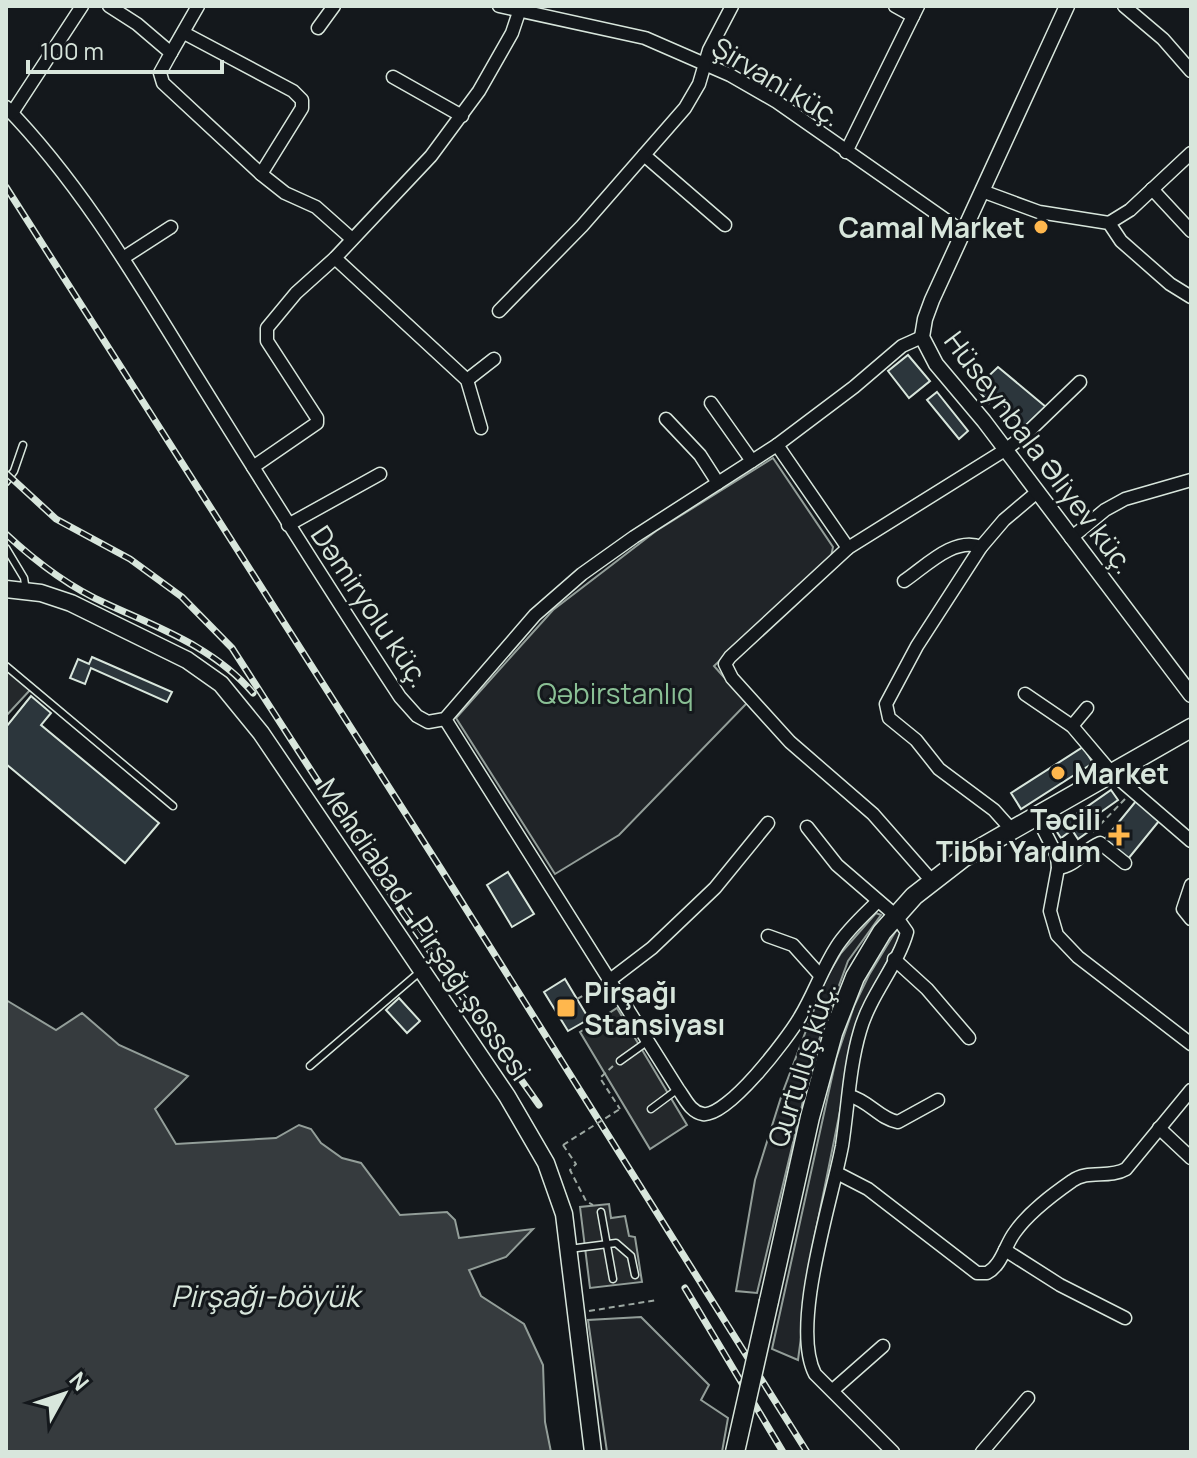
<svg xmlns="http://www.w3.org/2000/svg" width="1197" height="1458" font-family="Manrope,sans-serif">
<rect width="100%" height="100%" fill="#14181c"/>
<g fill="#202428" stroke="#939e99" stroke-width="2">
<polygon points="773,458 833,547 831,557 714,666 747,703 619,835 555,874 456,718 553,610 656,531"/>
<polygon points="876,913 881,915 848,961 815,1051 757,1293 736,1291 755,1180 782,1094 826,978 841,953"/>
<polygon points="897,929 902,934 860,1012 814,1240 798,1360 772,1349 836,1059 854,1006 869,975"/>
<polygon points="641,1317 709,1385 701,1400 728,1418 722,1452 607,1452 588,1320"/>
</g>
<g fill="#24282b" stroke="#939e99" stroke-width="2">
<polygon points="6,666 31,689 6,716"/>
<polygon points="617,1008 687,1125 650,1149 580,1032"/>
<polygon points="609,1204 611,1218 625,1216 629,1236 635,1237 642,1282 590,1288 580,1207"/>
</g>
<polygon fill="#363b3e" stroke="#939e99" stroke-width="2" points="6,1000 56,1030 82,1013 119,1045 188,1076 155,1109 176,1144 276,1138 299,1125 311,1129 321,1143 342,1158 361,1163 400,1215 447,1212 455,1220 459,1238 533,1229 506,1257 469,1270 481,1296 524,1324 543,1365 545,1422 551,1452 6,1452"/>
<g fill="#2c363c" stroke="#d8e6dc" stroke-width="2">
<polygon points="908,355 930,381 909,398 888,371"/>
<polygon points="998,367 1046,407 1023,428 996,396 989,403 976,388"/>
<polygon points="937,392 968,431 959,439 927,400"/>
<polygon points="92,657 172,692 167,702 91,668 85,684 70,678 78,659 89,664"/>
<polygon points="31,696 51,713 41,725 159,823 125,863 6,764 6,727"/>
<polygon points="1083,747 1093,763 1021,809 1011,793"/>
<polygon points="1111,790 1118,800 1094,817 1090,812 1079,819 1088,832 1078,839 1072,830 1061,838 1055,829"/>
<polygon points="1136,801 1159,821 1128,859 1105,839"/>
<polygon points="508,872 534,914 512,927 487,885"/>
<polygon points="565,979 589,1019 568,1031 544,992"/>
<polygon points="399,998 420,1021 407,1033 386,1010"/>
</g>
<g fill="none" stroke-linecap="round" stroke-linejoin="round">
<g stroke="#d8e6dc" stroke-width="9">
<g id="service">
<polyline points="6,482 14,471 23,445"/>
<polyline points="6,548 24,578 26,590"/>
<polyline points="6,666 173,806"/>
<polyline points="620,1061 648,1041"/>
<polyline points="310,1066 422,970"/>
<polyline points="651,1109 678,1089"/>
<polyline points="601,1212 613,1279"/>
<polyline points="569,1249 616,1243 631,1256 635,1275"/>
</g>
</g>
<g stroke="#d8e6dc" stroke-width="15">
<g id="minor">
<polyline points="109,6 137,24 171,53 160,73 163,83 261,174 285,193 316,207 352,239"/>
<polyline points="499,6 645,38 730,75 777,102 963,232"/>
<polyline points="895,6 913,16"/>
<polyline points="1124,6 1163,39 1191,71"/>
<polyline points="318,28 334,6"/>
<polyline points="184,33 293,91 302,100 302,108 261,174"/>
<polyline points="171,53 198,6"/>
<polyline points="393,77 462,116"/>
<path d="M 6,107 C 82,185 138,282 195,374 C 262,482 330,590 400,697 L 417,716 L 428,722 L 445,719 L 535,615 L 582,574 L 634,537 L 777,445 L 854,387 L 902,346 L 922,337"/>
<polyline points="12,113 82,6"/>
<polyline points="846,152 918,6"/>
<polyline points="644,155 725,225"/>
<polyline points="1152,189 1191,231"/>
<polyline points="982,191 1039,212 1109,223 1121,241 1170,284 1191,297"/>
<polyline points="1109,223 1130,210 1191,153"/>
<polyline points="123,258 171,227"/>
<polyline points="335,258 467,380 481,428"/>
<polyline points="499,311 582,226 685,108 699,84 709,50 732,6"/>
<polyline points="467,380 494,359"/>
<polyline points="711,403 752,461"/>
<polyline points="666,419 700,455 718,483"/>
<polyline points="777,445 848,548"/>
<polyline points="253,467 317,423 317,418 267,341 267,328 296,293 335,258 431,156 479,91 512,33 519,12"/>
<polyline points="288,525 380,474"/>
<polyline points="1071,538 1105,510 1125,499 1191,480"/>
<path d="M 904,581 C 925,567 954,536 981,547"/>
<polyline points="1025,694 1072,726 1111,772 1191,841"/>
<path d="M 445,719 L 678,1089 C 685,1098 690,1112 703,1114 C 727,1118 788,1038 800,1017 C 814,994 822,969 837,946 C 848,929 864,915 878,901"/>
<polyline points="1072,726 1087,708"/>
<polyline points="1036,815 1057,856 1058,868 1050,911 1057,935 1078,957 1191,1044"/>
<path d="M 807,827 L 837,865 L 895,915 L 907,932 C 898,965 870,995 860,1031 C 849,1068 848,1108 842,1146 C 832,1200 790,1326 815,1374 L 893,1452"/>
<polyline points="1011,829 994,810 939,769 916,740 889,718 886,704 917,646 981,547 1004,520 1036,493"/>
<path d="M 1058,868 C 1077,866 1084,849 1100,843 L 1125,863"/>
<polyline points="931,880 873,814 790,742 732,678 725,664 730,657 848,548 1005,450 1025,435 1080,382"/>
<polyline points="1191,885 1183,909 1191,919"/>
<polyline points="768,936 793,945 819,974"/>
<polyline points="894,959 927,989 969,1038"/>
<polyline points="610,980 652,948 715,888 768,823"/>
<path d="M 850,1096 C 869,1101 880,1119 898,1122 L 938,1100"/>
<polyline points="1159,1128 1191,1158"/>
<path d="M 837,1173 L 868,1189 L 977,1273 L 987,1273 C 1002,1265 1005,1245 1015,1232 C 1029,1212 1052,1195 1072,1181 C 1088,1169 1109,1179 1126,1169 L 1191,1090"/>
<polyline points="1005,1250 1060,1285 1125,1318"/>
<polyline points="833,1390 883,1346"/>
<polyline points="982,1452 1028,1398"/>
</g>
</g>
<g stroke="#d8e6dc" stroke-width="17">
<polyline id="tertiary" points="1067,6 932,300 925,319 922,337 936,364 984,421 1191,695"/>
</g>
<g stroke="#d8e6dc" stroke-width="19">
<polyline id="secondary" points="6,589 41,593 71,603 187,660 221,684 261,733 507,1096 546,1163 564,1214 593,1452"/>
</g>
<g stroke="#d8e6dc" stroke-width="21">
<polyline id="primary" points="769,1301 810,1117 833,1033 855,977 882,932 914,896 963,858 1191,728"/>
</g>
<g stroke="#9da8a2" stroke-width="2" stroke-dasharray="6 4" stroke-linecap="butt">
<polyline points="1093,832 1125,799"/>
<polyline points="577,999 599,987"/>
<polyline points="613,1066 600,1078 620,1109"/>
<polyline points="563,1145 576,1164 570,1170 586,1201 593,1205"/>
<polyline points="589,1311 657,1300"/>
</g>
<use href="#service" stroke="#14181c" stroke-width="6"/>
<use href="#minor" stroke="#14181c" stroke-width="12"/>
<use href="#tertiary" stroke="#14181c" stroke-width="14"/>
<use href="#secondary" stroke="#14181c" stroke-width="16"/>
<use href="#primary" stroke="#14181c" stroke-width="18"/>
<g stroke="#d8e6dc" stroke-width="7">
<g id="rail">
<polyline points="6,187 441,869 807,1452"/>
<polyline points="6,473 56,519 130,559 182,597 232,648 403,913 539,1105"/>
<path d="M 6,534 C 35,561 71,588 107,604 C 159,628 215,648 253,693"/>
<polyline points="685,1288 783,1452"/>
</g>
</g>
<use href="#rail" stroke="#14181c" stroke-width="4" stroke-dasharray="12" stroke-linecap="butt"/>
<g stroke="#d8e6dc" stroke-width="21" stroke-linecap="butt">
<polyline id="primary-bridge" points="735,1452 769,1301"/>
</g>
<polyline stroke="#9da8a2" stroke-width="2" stroke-dasharray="6 4" stroke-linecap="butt" points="563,1145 620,1109"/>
<use href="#primary-bridge" stroke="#14181c" stroke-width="18"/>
</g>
<g fill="#ffb74d" stroke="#14181c" stroke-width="3">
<circle cx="1041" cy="227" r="8"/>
<circle cx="1058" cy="773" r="8"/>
<path d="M1115 823h8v8h8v8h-8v8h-8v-8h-8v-8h8z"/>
<rect x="556" y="998" width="20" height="20" rx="4"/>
</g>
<g text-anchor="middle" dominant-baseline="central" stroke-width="6" stroke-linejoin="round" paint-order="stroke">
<g font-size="28" fill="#d8e6dc" stroke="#14181c">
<text transform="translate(777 81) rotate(31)">Şirvani küç.</text>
<text transform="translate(1040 452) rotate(53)">Hüseynbala Əliyev küç.</text>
<text transform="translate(371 606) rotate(56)">Dəmiryolu küç.</text>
<text transform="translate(425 929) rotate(56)">Mehdiabad - Pirşağı şossesi</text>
<text transform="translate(801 1064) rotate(-73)">Qurtuluş küç.</text>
</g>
<g font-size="28" font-weight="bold" fill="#d8e6dc" stroke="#14181c" text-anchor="end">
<text x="1025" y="227">Camal Market</text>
<text x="1074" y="773" text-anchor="start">Market</text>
<text x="1101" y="819">Təcili<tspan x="1101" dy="32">Tibbi Yardım</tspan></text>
<text x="584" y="992" text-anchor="start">Pirşağı<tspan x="584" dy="32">Stansiyası</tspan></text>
</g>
<g font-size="28" fill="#8ac095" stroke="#14181c">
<text x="615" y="693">Qəbirstanlıq</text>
</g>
<g font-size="30" font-style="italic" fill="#d8e6dc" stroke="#14181c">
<text x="265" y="1295">Pirşağı-böyük</text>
</g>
</g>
<rect width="1197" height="1458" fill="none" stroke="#d8e6dc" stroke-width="16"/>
<g transform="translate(64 1394) rotate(50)" stroke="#14181c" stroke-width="6" paint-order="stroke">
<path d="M0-6L14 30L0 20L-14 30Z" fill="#d8e6dc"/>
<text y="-12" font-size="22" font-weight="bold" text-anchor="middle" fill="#d8e6dc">N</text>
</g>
<path d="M28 60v12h194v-12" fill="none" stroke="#d8e6dc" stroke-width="4"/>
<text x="40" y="60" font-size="24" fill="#d8e6dc" stroke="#14181c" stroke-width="6" paint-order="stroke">100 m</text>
</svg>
